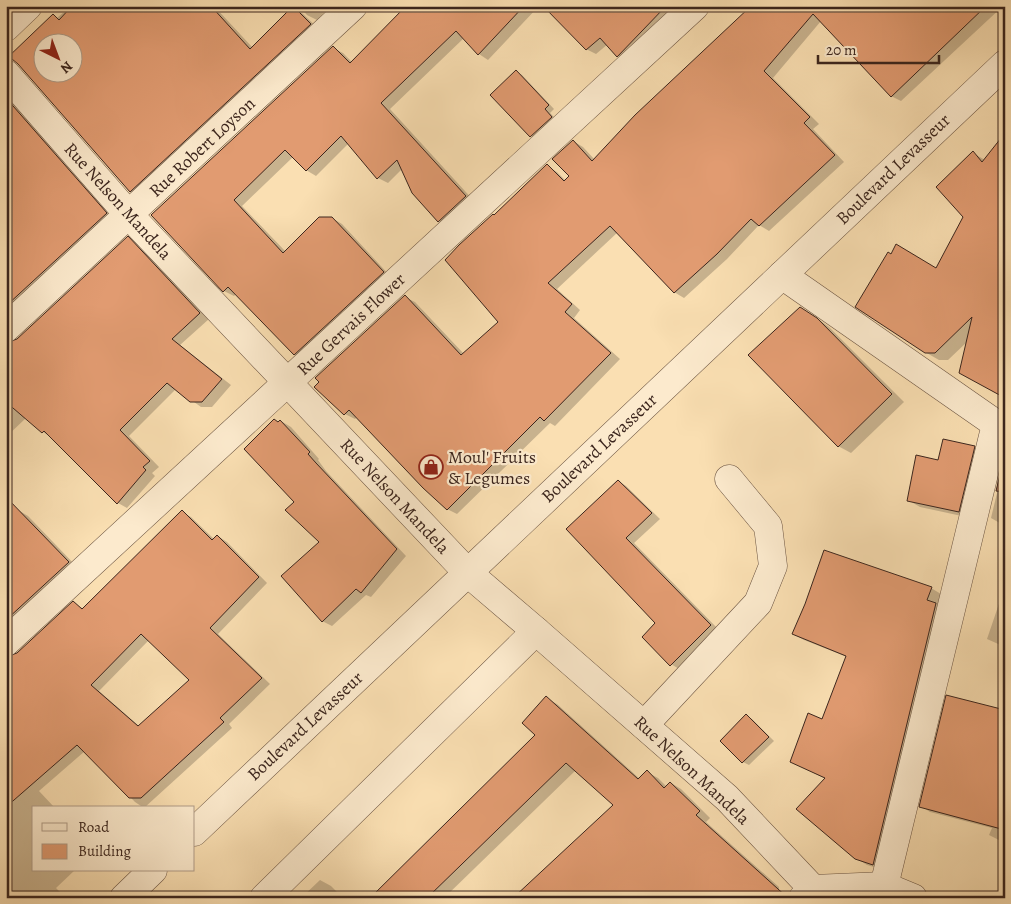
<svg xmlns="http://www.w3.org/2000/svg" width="1011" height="904" font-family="Alegreya,serif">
<rect width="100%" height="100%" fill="#fadfb2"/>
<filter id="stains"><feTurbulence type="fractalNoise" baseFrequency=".004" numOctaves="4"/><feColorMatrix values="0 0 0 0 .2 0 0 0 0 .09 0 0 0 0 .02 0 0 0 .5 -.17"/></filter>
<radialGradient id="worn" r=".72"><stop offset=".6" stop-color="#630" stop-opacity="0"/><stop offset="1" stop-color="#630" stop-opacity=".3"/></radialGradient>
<g fill="#0003" fill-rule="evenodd">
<path d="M 71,6 L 214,6 L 253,48 L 294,8 L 303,14 L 320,30 L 140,197 L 130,191 L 19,63 L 53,16 L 57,18 ZM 42,42 L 72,42 L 72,72 L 42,72 Z"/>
<polygon points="299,6 330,6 317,20 307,15"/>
<polygon points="401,6 539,6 488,60 479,54 464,38 390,109 475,202 448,227 439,221 402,169 388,183 378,178 349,143 316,176 306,170 293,157 242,206 286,252 332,218 342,224 392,278 304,360 294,354 236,294 234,296 224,291 152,215 333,48 343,53 352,62 405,10"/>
<polygon points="545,6 680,6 627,61 618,56 608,44 596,54 586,49"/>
<polygon points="754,6 1003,6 901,101 891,96 821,21 773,78 819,124 813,129 844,162 769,231 759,225 727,259 684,298 674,292 618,232 557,289 580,310 574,318 620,359 555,426 550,423 457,514 447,509 358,416 355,419 345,414 316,387 405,297 415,302 464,354 500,322 495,216 547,166 557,172 567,182 571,177 573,141 583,147 595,160"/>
<polygon points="516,71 522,75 554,109 550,113 557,120 537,139 531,136"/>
<polygon points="6,92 117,220 16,313 6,308"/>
<polygon points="1005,135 968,341 948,360 939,360 925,352 936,270 965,216 973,153 985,160"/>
<polygon points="128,238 138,244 209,319 180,345 231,385 212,407 201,407 176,389 129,436 159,467 152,473 155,476 127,508 118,503 52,438 43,432 26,418 6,437 6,371"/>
<polygon points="813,315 829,327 904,402 851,453 838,446"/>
<polygon points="281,421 291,427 319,459 318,460 326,471 406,556 371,597 366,595 332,626 322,621 321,542 296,502 279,423"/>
<polygon points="974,447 986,454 971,518 920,507 908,500 939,461"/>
<polygon points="1005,460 1005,526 991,518"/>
<polygon points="618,481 626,486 660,519 634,543 719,630 679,669 671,664 657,623 568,529"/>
<polygon points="18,510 28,516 78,568 6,635 6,522"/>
<path d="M 182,512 L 191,517 L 214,539 L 218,536 L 227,542 L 267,583 L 218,634 L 270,684 L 229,724 L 232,728 L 144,808 L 135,802 L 85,751 L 39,791 L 55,808 L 34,808 L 34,870 L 75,870 L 56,888 L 62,894 L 57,898 L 6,898 L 6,692 L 73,603 L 84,609 ZM 149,640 L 190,680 L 139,726 L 99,691 Z"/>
<polygon points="1005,586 1005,647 987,639"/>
<polygon points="931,588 941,594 884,870 867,865 856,858 826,779 791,762 823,721 847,657 804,640 793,634"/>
<polygon points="546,698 557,704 640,779 647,772 658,778 667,787 671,783 681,789 710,818 706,822 779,887 779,898 615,805 576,770 444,898 372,898 537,735"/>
<polygon points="1005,711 1005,843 989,835 992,828 930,812 921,806"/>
<polygon points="746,716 752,719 774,741 749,765 743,762"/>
<polygon points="320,880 331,886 343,898 301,898"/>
</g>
<g fill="#e19b71" stroke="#3b251d" fill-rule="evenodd">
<path d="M 72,6 L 211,6 L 250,49 L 293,6 L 311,24 L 130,192 L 18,64 L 12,59 L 6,59 L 53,14 L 59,20 ZM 42,42 L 72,42 L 72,72 L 42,72 Z"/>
<polygon points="406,6 524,6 478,55 456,31 381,103 466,196 438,222 412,193 397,160 377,179 341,136 306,171 285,150 234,200 283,253 319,217 332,217 384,272 294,355 228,287 223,292 151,215 333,46 350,63"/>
<polygon points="543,6 666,6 617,57 600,38 586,50"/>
<polygon points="751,6 986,6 891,97 813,14 764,71 810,117 804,123 835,155 759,226 751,219 717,254 674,293 610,226 548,283 572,304 565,312 611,353 544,421 540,417 447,510 423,488 349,410 344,415 314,387 319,382 315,378 405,295 461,355 498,322 445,260 459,245 493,214 494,215 547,164 564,181 569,176 552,159 573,140 592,161 635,115"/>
<polygon points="516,70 549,105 545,109 552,117 530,137 490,95"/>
<polygon points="6,98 107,213 6,306"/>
<polygon points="1005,133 1005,398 959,373 972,317 935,353 925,353 855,307 888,252 891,254 896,244 936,268 963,217 936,187 973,151 982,162"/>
<polygon points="128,236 200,313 172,339 222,379 202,402 190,402 167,383 120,430 150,461 143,467 146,470 117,504 44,431 42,433 6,402 6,343 17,339"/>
<polygon points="800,307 817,318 892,394 838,447 748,355"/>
<polygon points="274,419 278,422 280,420 310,452 308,454 316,463 397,549 361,593 356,589 322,622 281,576 319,542 285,510 294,502 244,449"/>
<polygon points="943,439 975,446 959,512 907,501 916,455 938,460"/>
<polygon points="1005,454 1005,492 996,491"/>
<polygon points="618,480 652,513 626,538 711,625 670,666 642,637 655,623 566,529"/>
<polygon points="6,497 69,562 6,620"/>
<path d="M 182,510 L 212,540 L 217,535 L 259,577 L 210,628 L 262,678 L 220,718 L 224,722 L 141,798 L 129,798 L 77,745 L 6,807 L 6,657 L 17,653 L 73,601 L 82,609 ZM 141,634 L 189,680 L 138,726 L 91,685 Z"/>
<polygon points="824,550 932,587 927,600 936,603 873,865 855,859 796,809 825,778 790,762 808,713 822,719 846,656 792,634 805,604"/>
<polygon points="946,695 1005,710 1005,830 919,807"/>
<polygon points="546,696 638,779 647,770 664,788 670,782 700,811 696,815 788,898 513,898 613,805 566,763 427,898 370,898 535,735 522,723"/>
<polygon points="746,714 769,737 742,763 720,741"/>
</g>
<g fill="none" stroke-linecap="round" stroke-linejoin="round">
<g stroke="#6b5442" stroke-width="29">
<g id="minor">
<polyline points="6,27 28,6"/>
<polyline points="6,74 129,215 468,573 536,631 727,798 813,889"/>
<polyline points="782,275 996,424 884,886"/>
<polyline points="6,328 353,6"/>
<polyline points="6,642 695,6"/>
<polyline points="644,725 758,603 773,566 768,526 729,479"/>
<polyline points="194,832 1005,64"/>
<polyline points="124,898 153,870"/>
<polyline points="264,898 536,631"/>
<polyline points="803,898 813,889 884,886 913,898"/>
</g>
</g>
<use href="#minor" stroke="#fceacd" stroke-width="28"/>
</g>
<defs>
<g id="shop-ring" transform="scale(1.25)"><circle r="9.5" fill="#fceacd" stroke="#8f2418" stroke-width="1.5"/><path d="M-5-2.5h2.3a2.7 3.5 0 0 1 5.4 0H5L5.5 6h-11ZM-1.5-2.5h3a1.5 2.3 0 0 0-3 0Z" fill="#8f2418"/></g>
</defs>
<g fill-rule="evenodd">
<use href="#shop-ring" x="431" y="467"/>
</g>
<g text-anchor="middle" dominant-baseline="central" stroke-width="4.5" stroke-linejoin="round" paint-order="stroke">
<g font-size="18" fill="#3b251d" stroke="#fceacd">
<text transform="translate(202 147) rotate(-43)">Rue Robert Loyson</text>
<text transform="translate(893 169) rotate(-44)">Boulevard Levasseur</text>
<text transform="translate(118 201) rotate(48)">Rue Nelson Mandela</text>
<text transform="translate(351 324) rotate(-43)">Rue Gervais Flower</text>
<text transform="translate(599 448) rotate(-43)">Boulevard Levasseur</text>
<text transform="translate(395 496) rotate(47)">Rue Nelson Mandela</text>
<text transform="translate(305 726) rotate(-43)">Boulevard Levasseur</text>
<text transform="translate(692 770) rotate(43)">Rue Nelson Mandela</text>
</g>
<g font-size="18" fill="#3b251d" stroke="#fceacd" text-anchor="start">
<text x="448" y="457">Moul' Fruits<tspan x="448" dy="21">&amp; Legumes</tspan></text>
</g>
</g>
<rect width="1011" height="904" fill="none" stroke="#fadfb2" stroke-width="25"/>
<rect x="8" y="8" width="996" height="889" fill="none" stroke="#3b251d" stroke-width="2.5"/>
<rect x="12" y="12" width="986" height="879" fill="none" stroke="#3b251d"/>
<rect x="32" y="806" width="162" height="65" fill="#fceacd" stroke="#af9b87"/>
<rect x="42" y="823" width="25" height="8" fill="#fceacd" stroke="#af9b87"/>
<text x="78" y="832" font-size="15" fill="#3b251d">Road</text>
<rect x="42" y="844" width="25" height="15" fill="#e19b71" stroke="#af9b87"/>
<text x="78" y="856" font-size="15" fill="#3b251d">Building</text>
<g transform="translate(58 58) rotate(138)"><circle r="24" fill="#fceacd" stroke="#af9b87"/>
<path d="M0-4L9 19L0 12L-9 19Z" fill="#8f2418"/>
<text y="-8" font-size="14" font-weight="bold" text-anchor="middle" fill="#3b251d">N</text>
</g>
<path d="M818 55v8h121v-8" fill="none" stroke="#3b251d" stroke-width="2.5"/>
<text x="826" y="55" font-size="15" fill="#3b251d" stroke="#fceacd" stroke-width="4" paint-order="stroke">20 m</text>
<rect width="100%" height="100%" filter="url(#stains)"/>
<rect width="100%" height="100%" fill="url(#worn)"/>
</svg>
